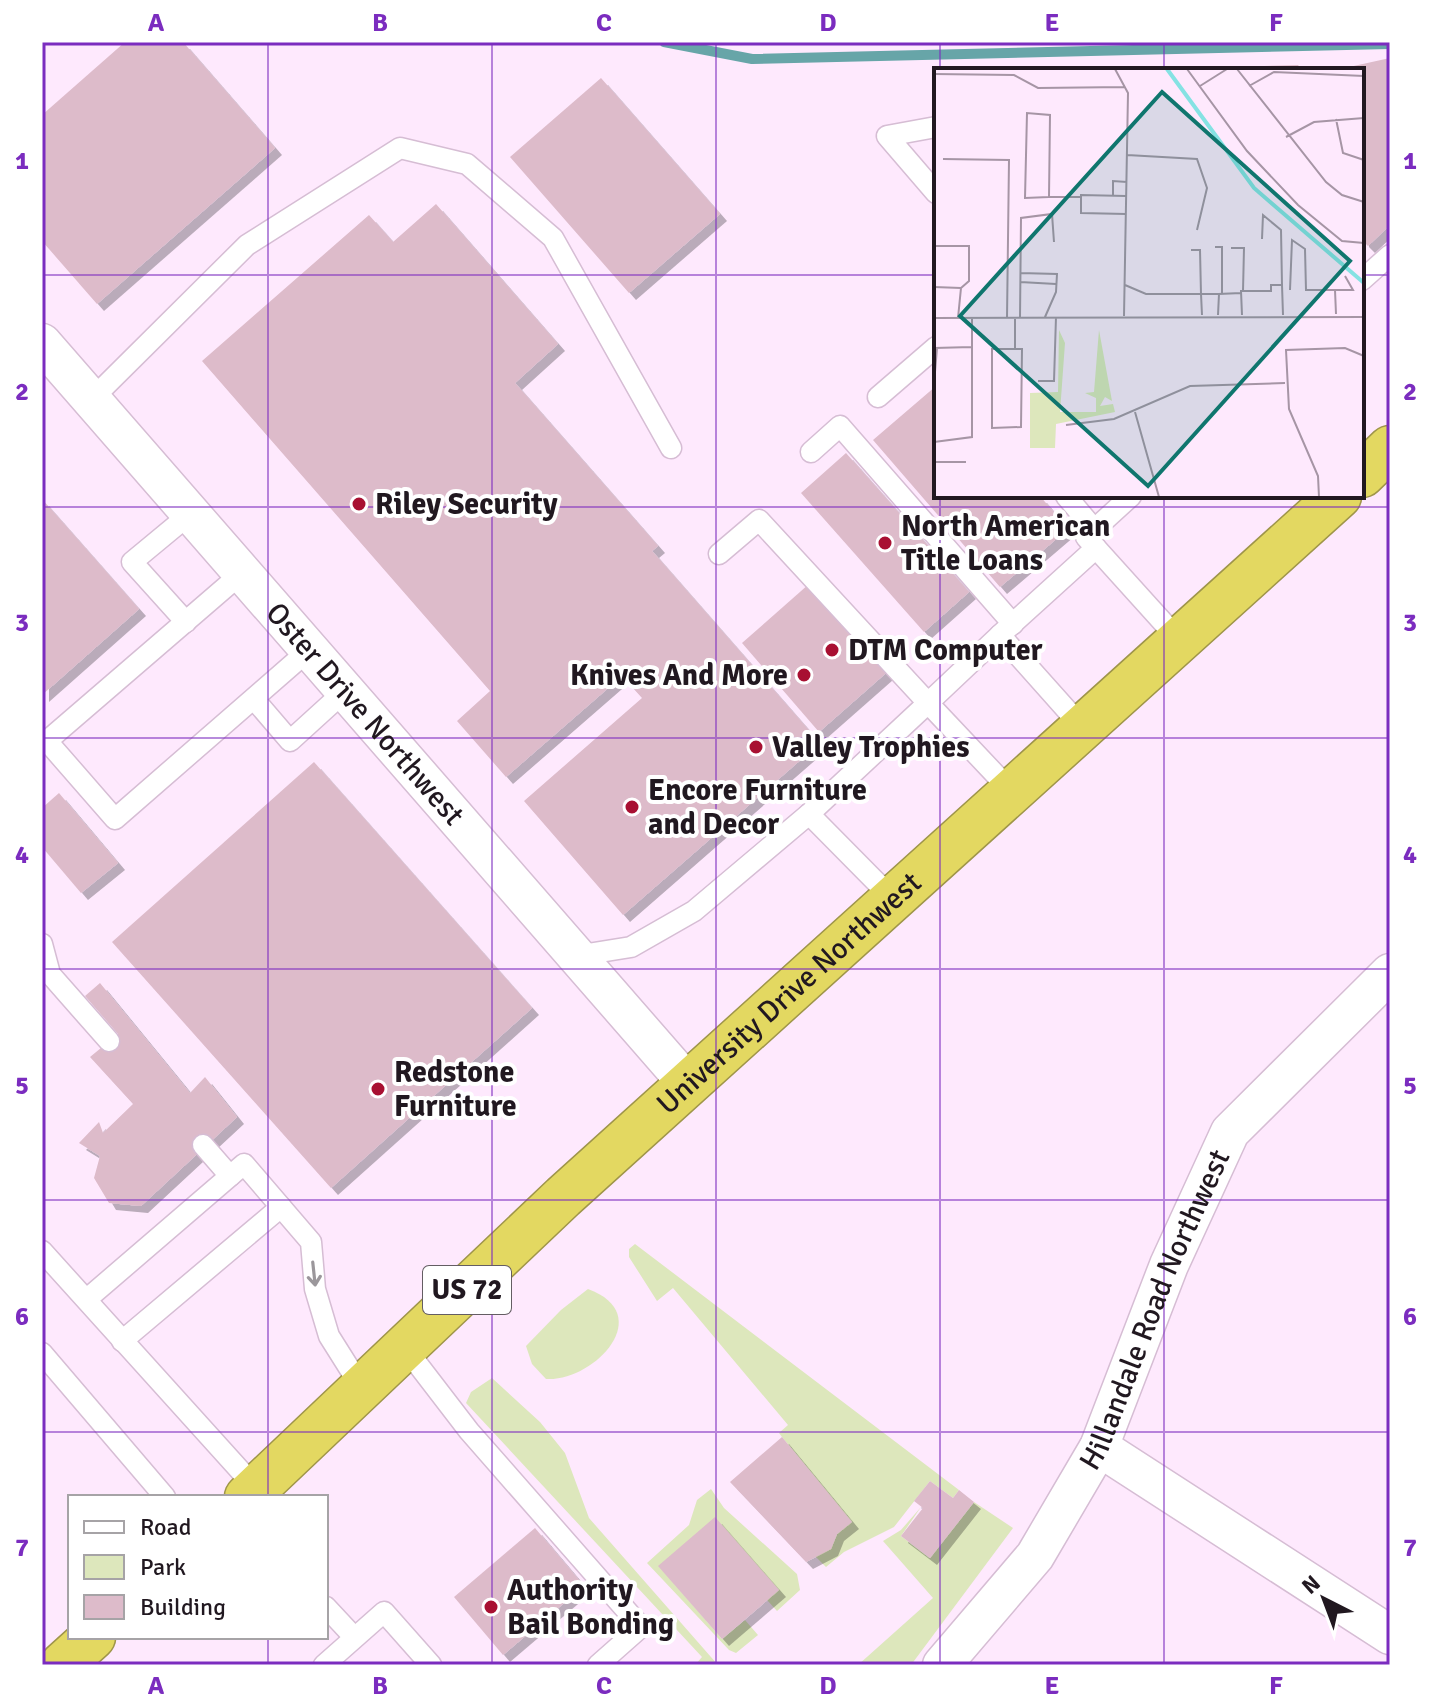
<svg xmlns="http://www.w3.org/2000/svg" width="1432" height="1707" font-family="Signika,sans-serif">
<defs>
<filter id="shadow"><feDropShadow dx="7" dy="7" stdDeviation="0" flood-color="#0004"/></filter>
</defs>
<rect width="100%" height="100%" fill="#fee9fd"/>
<g fill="#dde7bc">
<polygon points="635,1244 959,1490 953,1498 930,1481 894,1527 844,1552 826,1567 814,1555 831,1548 837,1534 851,1522 782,1437 779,1433 788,1425 673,1288 657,1301 629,1257 629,1249"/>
<path d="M 588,1289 C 658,1315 593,1382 546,1379 L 532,1364 L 526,1346 L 561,1310 Z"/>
<polygon points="492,1378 540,1422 565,1453 589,1518 718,1665 695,1665 702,1657 466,1403 471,1392"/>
<polygon points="711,1489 724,1508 797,1574 800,1590 777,1611 767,1600 778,1590 659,1566 722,1639 745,1620 758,1635 736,1653 729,1650 647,1563 689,1525 697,1500"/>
<polygon points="974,1502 1013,1528 911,1665 858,1665 933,1598 883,1541 901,1530 921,1507 901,1536 930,1558"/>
</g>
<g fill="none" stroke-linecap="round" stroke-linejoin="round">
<polyline stroke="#67a5a8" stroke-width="10" points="664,42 752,59 1390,44"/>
</g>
<g fill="#ddbbca" filter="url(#shadow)">
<polygon points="125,42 183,42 275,148 97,304 42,241 42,115"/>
<polygon points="1390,58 1390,225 1368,246 1362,240 1362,70 1340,69"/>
<polygon points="1298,65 1302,70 1232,70 1232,67"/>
<polygon points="601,78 720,214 629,293 510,157"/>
<polygon points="436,204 558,344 515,383 658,546 652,551 820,743 623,915 524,801 642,698 622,676 506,777 457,721 490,691 202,361 369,215 393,242"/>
<polygon points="936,386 936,496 1040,496 1068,529 1000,587 873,440"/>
<polygon points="846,453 969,592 924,632 801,493"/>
<polygon points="42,499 139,609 42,695"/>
<polygon points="809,584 886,673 819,732 742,643"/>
<polygon points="314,762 532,1008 331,1188 112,942"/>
<polygon points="59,793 118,863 81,893 42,847 42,808"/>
<polygon points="100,983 190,1093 205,1077 237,1117 141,1206 109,1203 94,1178 100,1156 79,1143 99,1122 103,1133 133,1104 90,1057 118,1034 85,996"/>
<polygon points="782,1437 852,1522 837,1534 831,1549 806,1562 730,1482"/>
<polygon points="930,1481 953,1498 959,1490 974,1502 930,1558 901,1536 923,1508 914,1501"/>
<polygon points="715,1517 779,1590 722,1639 658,1566"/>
<polygon points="535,1528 584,1586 503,1655 454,1597"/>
</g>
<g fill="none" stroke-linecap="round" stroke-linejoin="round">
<g stroke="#d6bdd4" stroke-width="23">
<g id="lane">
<polyline points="936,127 887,136 936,193"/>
<polyline points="1362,280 1390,255"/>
<polyline points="878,397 936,347"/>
<polyline points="91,400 247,245 400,148 467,164 553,238 671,448"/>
<polyline points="811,452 840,426 1013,624"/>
<polyline points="1066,496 1094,529"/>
<polyline points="1131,496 1086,537 1179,640"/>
<polyline points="719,554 759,520 928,703 1000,635"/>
<polyline points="242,573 47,741 115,819 309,650"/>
<polyline points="186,622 132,562 190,514"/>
<polyline points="254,699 290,741 345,691"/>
<polyline points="1082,727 1000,635 1096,548"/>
<polyline points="809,814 893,899"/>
<polyline points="42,944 50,974 109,1041"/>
<polyline points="575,956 631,947 694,911 809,814 928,703 1011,791"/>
<polyline points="203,1145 230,1176"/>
<polyline points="42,1251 256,1488"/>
<polyline points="87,1299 244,1164 311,1242 315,1289 329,1336 363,1390"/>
<polyline points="122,1341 281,1207"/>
<polyline points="406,1349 469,1431 641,1627 598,1665"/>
<polyline points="42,1353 165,1497"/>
<polyline points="326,1607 354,1637"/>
<polyline points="324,1665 384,1612 431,1665"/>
</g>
</g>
<g stroke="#d6bdd4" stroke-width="41">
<g id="street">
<path id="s1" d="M 42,343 L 688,1084"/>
<polyline points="1099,1447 1390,1635"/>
<path id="s2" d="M 942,1665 L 1035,1556 L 1099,1447 L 1169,1265 L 1230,1132 L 1390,973"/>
</g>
</g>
<g stroke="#9f954a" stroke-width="47">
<g id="highway">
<polyline points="1362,475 1390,448"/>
<path id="s3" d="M 247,1497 L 563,1197 L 1339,496"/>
<polyline points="62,1665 93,1637"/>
</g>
</g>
<use href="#lane" stroke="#fff" stroke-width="20"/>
<use href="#street" stroke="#fff" stroke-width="38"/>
<use href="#highway" stroke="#e3d861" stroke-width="44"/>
</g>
<defs><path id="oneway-shaft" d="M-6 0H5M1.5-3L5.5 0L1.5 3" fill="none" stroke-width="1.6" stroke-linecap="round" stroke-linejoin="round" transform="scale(2)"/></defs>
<use stroke="#9b979b" href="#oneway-shaft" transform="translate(314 1274) rotate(84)"/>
<path fill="none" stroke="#7b2cbf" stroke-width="2" stroke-opacity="0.55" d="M 268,42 L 268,1497M 492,42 L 492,1665M 716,42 L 716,1665M 940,42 L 940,70M 1164,42 L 1164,70M 42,275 L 936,275M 1362,275 L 1390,275M 940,496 L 940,1665M 1164,496 L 1164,1665M 42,507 L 1390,507M 42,738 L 1390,738M 42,969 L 1390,969M 42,1200 L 1390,1200M 42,1432 L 1390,1432M 268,1637 L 268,1665"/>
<g fill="#a81032" stroke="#fff" stroke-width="3">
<circle cx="359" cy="504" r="8"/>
<circle cx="885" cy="543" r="8"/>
<circle cx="832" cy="650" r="8"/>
<circle cx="804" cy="675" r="8"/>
<circle cx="756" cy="747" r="8"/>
<circle cx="632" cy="807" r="8"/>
<circle cx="378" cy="1089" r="8"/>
<circle cx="491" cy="1607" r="8"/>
</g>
<g text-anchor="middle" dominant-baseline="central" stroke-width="8" stroke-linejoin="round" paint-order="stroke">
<rect fill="#fff" stroke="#645d63" stroke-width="2" x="423" y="1266" width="88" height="48" rx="6"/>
<g font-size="28" font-weight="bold" fill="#211820">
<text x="467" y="1290">US 72</text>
</g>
<g font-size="30" font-weight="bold" fill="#211820" stroke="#fff" text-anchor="start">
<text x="375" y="504">Riley Security</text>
<text x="901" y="526">North American<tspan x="901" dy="34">Title Loans</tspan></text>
<text x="848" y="650">DTM Computer</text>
<text x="788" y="675" text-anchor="end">Knives And More</text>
<text x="772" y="747">Valley Trophies</text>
<text x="648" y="790">Encore Furniture<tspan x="648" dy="34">and Decor</tspan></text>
<text x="394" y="1072">Redstone<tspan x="394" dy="34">Furniture</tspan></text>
<text x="507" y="1590">Authority<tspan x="507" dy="34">Bail Bonding</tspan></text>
</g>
<g font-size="30" fill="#211820" stroke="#fff">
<text stroke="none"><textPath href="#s1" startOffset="492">Oster Drive Northwest</textPath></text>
<text stroke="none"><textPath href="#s3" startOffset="740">University Drive Northwest</textPath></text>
<text stroke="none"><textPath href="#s2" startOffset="418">Hillandale Road Northwest</textPath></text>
</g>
</g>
<g transform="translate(934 68)">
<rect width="430" height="430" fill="#fee9fd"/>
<path d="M 165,262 L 178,333 L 171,329 L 166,338 L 179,336 L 181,344 L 122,356 L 121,380 L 96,380 L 96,325 L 124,324 L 125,262 L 131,275 L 126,344 L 162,344 L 162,330 L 151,325 L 160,324 Z" fill="#dde7bc"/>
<path fill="none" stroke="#85e2e3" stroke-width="4" d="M 233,1 L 320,120 L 430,215"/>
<path fill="none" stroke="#a695a5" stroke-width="2" d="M 181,1 L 194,25 L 190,248M 253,1 L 313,83 L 364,137 L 408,173 L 430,175M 303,1 L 392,114 L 408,127 L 430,134M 0,6 L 80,7 L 104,20 L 191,19M 266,18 L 293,1M 315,18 L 340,4 L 430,8M 402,51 L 409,85 L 430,92M 352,69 L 380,54 L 430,50M 193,87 L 263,91 L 273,120 L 263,162M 9,91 L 75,92 L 73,250M 179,128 L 179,113 L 193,114M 115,129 L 91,130 L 93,45 L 116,47 L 115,129 L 147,129M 192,146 L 147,145 L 147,127 L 192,128M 328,171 L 329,147 L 347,162 L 348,217M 0,178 L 35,178 L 35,213 L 27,220 L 24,250M 281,179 L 288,179 L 288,226M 297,180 L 310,180 L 309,223M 257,182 L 266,182 L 267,226 L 285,226M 86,205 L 123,206 L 122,224 L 111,249M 86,214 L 122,216M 191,217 L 212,226 L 267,226 L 268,247M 0,219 L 27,220M 356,222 L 358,172 L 371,181 L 372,222 L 419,222 L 411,208M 401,222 L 402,246M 284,247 L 285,226 L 307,225M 308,247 L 307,223 L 337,223 L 337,217 L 348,217 L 349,247M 0,250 L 430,249M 81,250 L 81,281M 86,250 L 87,150 L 118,146 L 120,174M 0,280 L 38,279M 58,281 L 88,281 L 87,359 L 58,360 ZM 104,313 L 120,313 L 122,249M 0,316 L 3,280M 201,344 L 225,429M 132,357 L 180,351 L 256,318 L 351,315M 0,374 L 38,369 L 38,250M 0,394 L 32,394M 385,429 L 384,408 L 355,341 L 352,282 L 411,280 L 430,288"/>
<path fill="#0f766e" fill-opacity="0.15" stroke="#0f766e" stroke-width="4" d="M 228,24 L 416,193 L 214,418 L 26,248 Z"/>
<rect width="430" height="430" fill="none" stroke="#211820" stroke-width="4"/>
</g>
<rect width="1432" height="1707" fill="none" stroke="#ffffff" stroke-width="88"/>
<rect x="68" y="1495" width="260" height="144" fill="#ffffff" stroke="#a6a3a6" stroke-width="2"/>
<rect x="84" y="1521" width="40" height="12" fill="#ffffff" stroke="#a6a3a6" stroke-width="2"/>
<text x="140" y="1535" font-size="24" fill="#211820">Road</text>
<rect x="84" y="1555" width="40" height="24" fill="#dde7bc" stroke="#a6a3a6" stroke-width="2"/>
<text x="140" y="1575" font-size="24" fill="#211820">Park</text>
<rect x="84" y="1595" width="40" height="24" fill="#ddbbca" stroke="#a6a3a6" stroke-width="2"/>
<text x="140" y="1615" font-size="24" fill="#211820">Building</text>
<g transform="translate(1324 1599) rotate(318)" stroke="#ffffff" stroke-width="6" paint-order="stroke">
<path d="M0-6L14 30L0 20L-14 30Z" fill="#211820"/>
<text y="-12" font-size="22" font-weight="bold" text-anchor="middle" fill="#211820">N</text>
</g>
<rect x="44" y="44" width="1344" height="1619" fill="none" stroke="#7b2cbf" stroke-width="3"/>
<g font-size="26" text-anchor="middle" font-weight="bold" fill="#7b2cbf">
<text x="156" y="31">A</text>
<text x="380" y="31">B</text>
<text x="604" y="31">C</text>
<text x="828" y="31">D</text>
<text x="1052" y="31">E</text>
<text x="1276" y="31">F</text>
<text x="22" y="169">1</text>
<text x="1410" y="169">1</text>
<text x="22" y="400">2</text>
<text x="1410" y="400">2</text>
<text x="22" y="631">3</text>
<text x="1410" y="631">3</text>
<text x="22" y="863">4</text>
<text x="1410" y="863">4</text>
<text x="22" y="1094">5</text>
<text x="1410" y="1094">5</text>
<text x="22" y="1325">6</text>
<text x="1410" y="1325">6</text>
<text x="22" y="1556">7</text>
<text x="1410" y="1556">7</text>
<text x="156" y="1694">A</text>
<text x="380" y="1694">B</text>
<text x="604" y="1694">C</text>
<text x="828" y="1694">D</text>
<text x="1052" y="1694">E</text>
<text x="1276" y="1694">F</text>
</g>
</svg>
